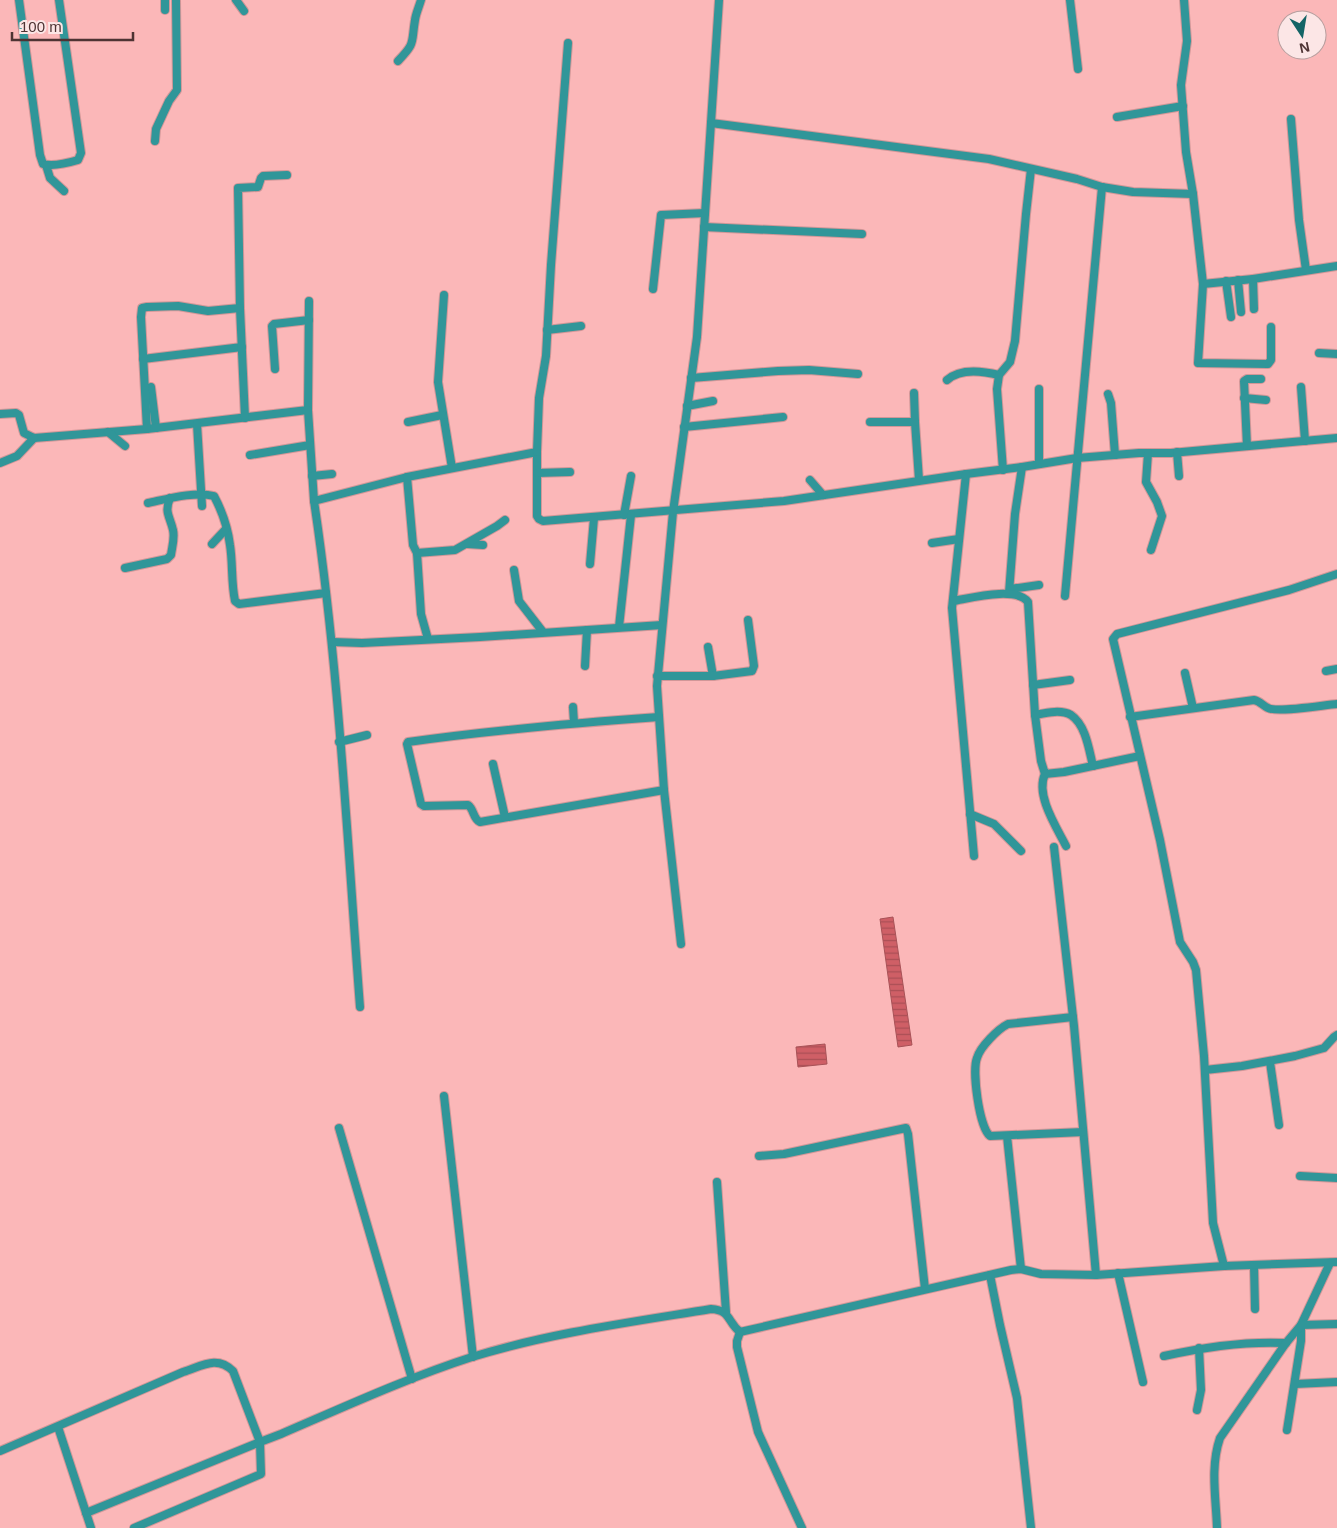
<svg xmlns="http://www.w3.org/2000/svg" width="1337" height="1528" font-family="Helvetica,sans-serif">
<defs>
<pattern id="water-rules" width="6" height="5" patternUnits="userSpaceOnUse" patternTransform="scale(1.25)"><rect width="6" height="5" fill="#cf5f66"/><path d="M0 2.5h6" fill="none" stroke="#aa4f55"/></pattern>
</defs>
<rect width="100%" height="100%" fill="#fbb7b8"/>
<g fill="url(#water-rules)" stroke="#a85257">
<polygon points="893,917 912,1045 898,1047 880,919"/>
<polygon points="825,1044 827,1064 798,1067 796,1047"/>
</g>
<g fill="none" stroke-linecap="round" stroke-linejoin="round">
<g stroke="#d19798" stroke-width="10">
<g id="street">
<path d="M 19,0 L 40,155 L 43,164 C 54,167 68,163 78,160 L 81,153 L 59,0"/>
<polyline points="165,0 165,10"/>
<polyline points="236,0 244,11"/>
<polyline points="1070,0 1078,69"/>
<polyline points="1184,0 1187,41 1181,85 1186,152 1193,194 1203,284 1198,363 1268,364 1271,360 1271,327"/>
<path d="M 398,61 C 416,42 411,44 415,20 C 416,13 419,7 421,0"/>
<polyline points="1117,117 1183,106"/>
<polyline points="1291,119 1299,220 1306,270"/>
<polyline points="711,123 989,159 1077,179 1102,187 1133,192 1193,194"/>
<polyline points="155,141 156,129 169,101 177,90 176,0"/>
<polyline points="46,165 50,178 64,191"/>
<polyline points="704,227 862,234"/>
<polyline points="1253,279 1254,309"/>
<polyline points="1238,280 1241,312"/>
<polyline points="1226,281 1231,317"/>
<polyline points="1203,284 1253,279 1337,266"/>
<polyline points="653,289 661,215 705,213"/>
<polyline points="444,295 438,382 452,468"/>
<polyline points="547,330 581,326"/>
<polyline points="1319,353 1337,354"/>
<polyline points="143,359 242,347"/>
<polyline points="275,369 272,326 274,324 309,320"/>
<polyline points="691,378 778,371 809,370 858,374"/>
<path d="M 947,380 C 960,368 983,371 999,375"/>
<polyline points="151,387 156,428"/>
<polyline points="1301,387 1305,441"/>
<polyline points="1039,389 1039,464"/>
<polyline points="914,393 915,422 919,480"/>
<polyline points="1108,394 1111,403 1115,455"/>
<polyline points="1244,398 1266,400"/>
<polyline points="687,406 713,401"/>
<polyline points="308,410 309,301"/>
<polyline points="0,414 16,413 19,415 24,433 34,438 147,429 308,410 314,501 407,477 537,452 537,516 539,519 543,521 784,501 966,474 1022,467 1077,458 1139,453 1171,453 1337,438"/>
<polyline points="245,418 240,308 238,188 258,187 261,178 263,176 287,175"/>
<polyline points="408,422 442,415"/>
<polyline points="870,422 915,422"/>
<polyline points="197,424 202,506"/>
<polyline points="684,427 783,417"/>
<polyline points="147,429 141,317 142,308 147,307 178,306 208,311 240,308"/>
<polyline points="108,432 125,446"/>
<polyline points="1247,446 1244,381 1247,379 1261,379"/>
<polyline points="537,452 539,398 546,356 551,265 568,43"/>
<polyline points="1177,452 1179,476"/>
<polyline points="1148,453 1146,482 1157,502 1162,516 1151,550"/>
<polyline points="250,455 310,445"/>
<polyline points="0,463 17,456 34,438"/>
<polyline points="1003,470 997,389 999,375 1010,362 1015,341 1026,214 1031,169"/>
<polyline points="537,473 570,472"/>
<polyline points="966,474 952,608 974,856"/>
<polyline points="312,476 332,474"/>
<polyline points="407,477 413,545 417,553 421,614 428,639"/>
<polyline points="810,480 823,495"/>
<path d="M 314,501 C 339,668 347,838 360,1007"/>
<path d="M 148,503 C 167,499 195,491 214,496 C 222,511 228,529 230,545 C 233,564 231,582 235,601 L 239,604 L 326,593"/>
<polyline points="624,515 631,476"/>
<polyline points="932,543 959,539"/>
<polyline points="212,544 226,529"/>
<polyline points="467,544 483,545"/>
<polyline points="417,553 455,550 497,526 505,520"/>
<polyline points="590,564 594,518"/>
<path d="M 125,568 L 167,559 L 171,555 C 172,547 175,538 173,530 C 170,516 164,513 170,498"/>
<polyline points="514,570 519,601 543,632"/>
<polyline points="1010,589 1039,585"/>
<polyline points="1009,593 1015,514 1022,467"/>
<polyline points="1065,596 1102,187"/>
<path d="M 953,601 C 971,598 1016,586 1028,602 L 1035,715 L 1041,761 L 1045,774 L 1064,772 L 1140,756"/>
<polyline points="619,627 631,515"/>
<polyline points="332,642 362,643 480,637 662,625"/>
<polyline points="708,647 713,676"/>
<polyline points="585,666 587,630"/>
<polyline points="1326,671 1337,669"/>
<polyline points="1185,673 1193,708"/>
<polyline points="657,676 713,676 752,671 754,666 748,620"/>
<polyline points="1033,685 1070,680"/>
<polyline points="573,707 574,723"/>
<path d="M 1035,715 C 1045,713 1061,709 1071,715 C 1086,725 1089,750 1093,766"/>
<path d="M 659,717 C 575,723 492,730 408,742 L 407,744 L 421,804 L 424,806 L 468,805 C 474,809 473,819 480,822 L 664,790"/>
<path d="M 1130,717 L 1254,700 C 1260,701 1263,706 1268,708 C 1277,713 1324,705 1337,704"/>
<polyline points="339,742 367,735"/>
<polyline points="493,764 505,817"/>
<path d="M 1045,774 C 1035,795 1057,828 1066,846"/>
<polyline points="970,814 994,824 1021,851"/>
<polyline points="1054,847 1074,1026 1096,1275"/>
<polyline points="681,944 664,790 657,686 673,512 697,337 719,0"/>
<path d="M 1073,1017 L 1008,1024 C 998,1029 980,1047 977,1058 C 972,1071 979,1127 990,1136 L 1083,1132"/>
<polyline points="1270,1062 1279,1125"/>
<polyline points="1205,1070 1242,1066 1295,1056 1324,1048 1334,1037 1337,1035"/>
<polyline points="444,1096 473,1357"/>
<polyline points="339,1128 412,1379"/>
<polyline points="1007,1136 1021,1269"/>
<polyline points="759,1156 784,1154 906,1128 908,1134 925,1289"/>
<polyline points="1300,1176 1337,1178"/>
<polyline points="717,1182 726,1312"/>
<polyline points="1254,1265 1255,1309"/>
<polyline points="1224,1266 1213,1223 1204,1056 1196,970 1193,962 1180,942 1160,840 1113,639 1117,634 1289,590 1337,574"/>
<polyline points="1118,1273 1143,1382"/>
<polyline points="990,1275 1000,1325 1017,1398 1031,1528"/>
<polyline points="740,1332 1011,1270 1021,1269 1041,1274 1096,1275 1224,1266 1337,1262"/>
<polyline points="740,1332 737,1341 737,1347 758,1432 802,1528"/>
<path d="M 1164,1356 C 1204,1347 1245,1341 1286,1343"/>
<polyline points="1295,1384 1337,1382"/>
<polyline points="1197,1410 1201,1390 1199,1348"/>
<polyline points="58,1427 91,1528"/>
<polyline points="1287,1430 1301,1341 1301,1325 1330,1263"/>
<path d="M 0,1451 L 183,1372 C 202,1366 217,1355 233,1371 L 260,1442 L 281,1434 C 344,1407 407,1378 472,1357 C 549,1333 632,1322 711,1309 C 731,1310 727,1322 740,1332"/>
<polyline points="86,1513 260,1442 261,1474 134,1528"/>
<path d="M 1217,1528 C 1216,1498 1210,1467 1220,1438 L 1286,1343 L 1301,1325 L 1337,1324"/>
</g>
</g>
<use href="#street" stroke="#309699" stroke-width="8"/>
</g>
<g transform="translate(1302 35) rotate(168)"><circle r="24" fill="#fce6e6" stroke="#b69e9e"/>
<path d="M0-4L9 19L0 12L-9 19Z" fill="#146466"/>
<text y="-8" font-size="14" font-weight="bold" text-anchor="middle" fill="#4e3333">N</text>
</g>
<path d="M12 32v8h121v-8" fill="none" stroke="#4e3333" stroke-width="2.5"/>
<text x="20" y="32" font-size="15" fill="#4e3333" stroke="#fce6e6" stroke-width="4" paint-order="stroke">100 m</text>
</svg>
